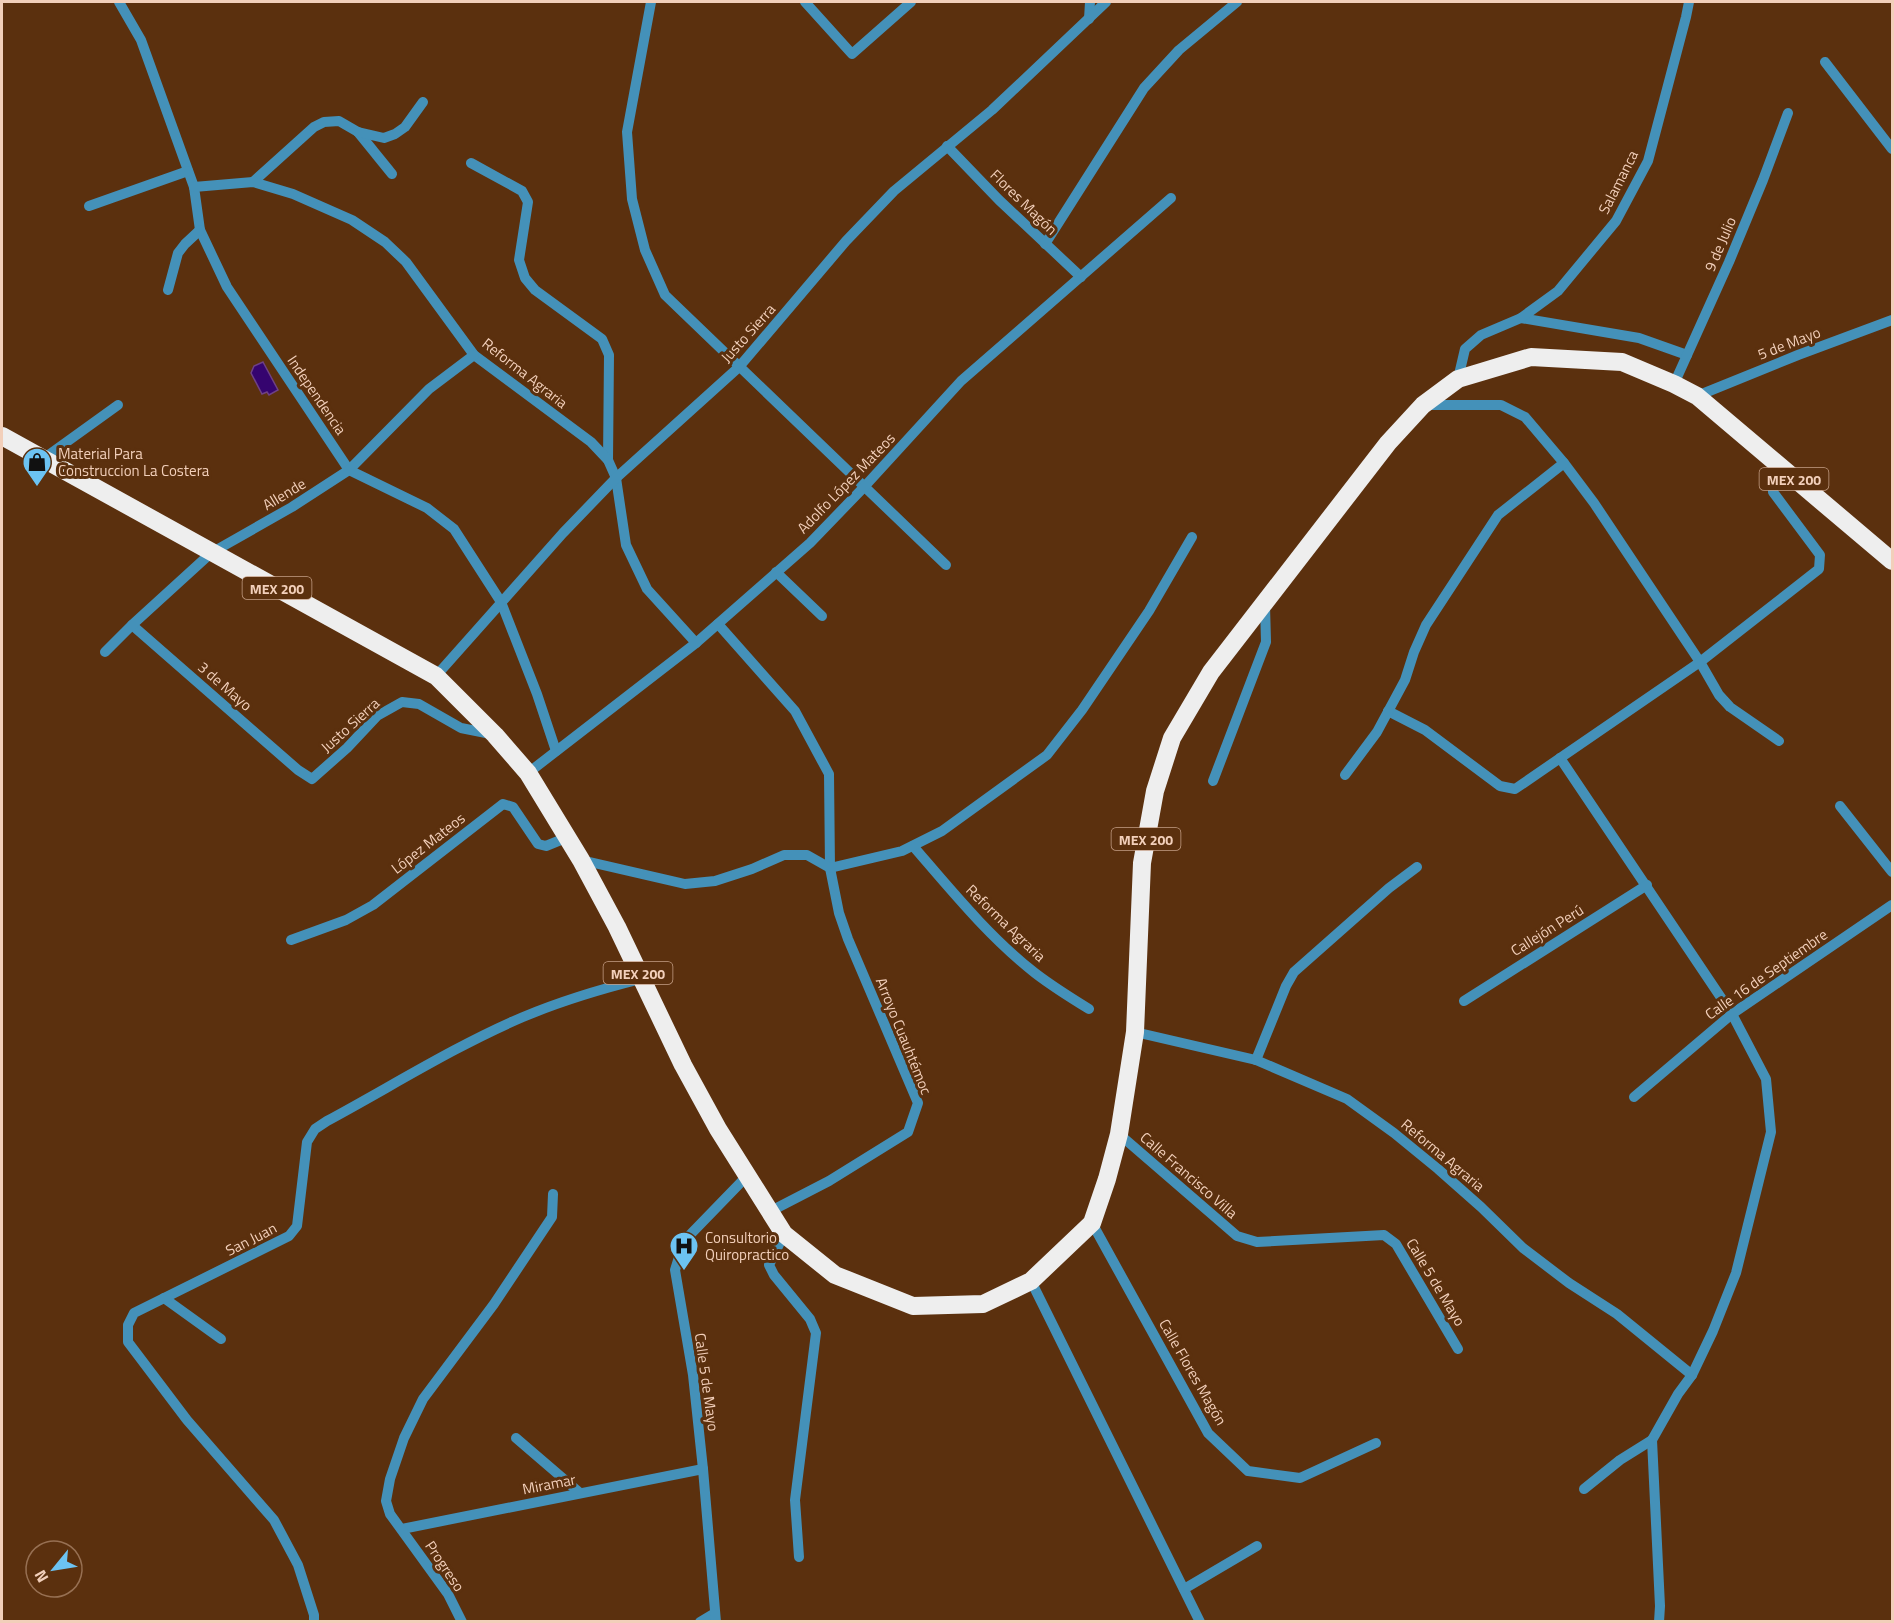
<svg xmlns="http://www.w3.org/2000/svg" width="1894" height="1623" font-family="'Titillium Web',sans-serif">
<rect width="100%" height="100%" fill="#5b300e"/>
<polygon fill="#35046f" stroke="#6e4186" stroke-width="1.5" points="263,362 278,390 269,395 267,392 262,394 251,373 254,366"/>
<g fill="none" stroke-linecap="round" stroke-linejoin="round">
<g stroke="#4491b9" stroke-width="10">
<polyline points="119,2 141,40 194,187 200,230 227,287 349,470 427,508 454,529 501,602 537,694 556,751"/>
<polyline points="651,2 627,132 632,199 645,250 665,295 946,565"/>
<polyline points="805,2 852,54 911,2"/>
<polyline points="1089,19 1090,2"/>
<polyline points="1825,62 1892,149"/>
<polyline points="358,132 392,174"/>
<polyline points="947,146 999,200 1081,277"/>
<polyline points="471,163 522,191 528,202 519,260 525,278 535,290 602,339 609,355 608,460"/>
<polyline points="253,182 314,127 324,122 339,121 358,132 384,138 395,134 405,127 423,102"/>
<polyline points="194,187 253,182 293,194 352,220 385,242 406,262 474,355 591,442 608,460 616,478 626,545 647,589 696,643"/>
<polyline points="89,206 188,171"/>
<polyline points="1045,244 1144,88 1179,50 1237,2"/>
<polyline points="168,290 178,253 185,244 200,230"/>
<polyline points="1521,318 1639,338 1687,355"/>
<polyline points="1458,379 1465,349 1481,335 1521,318 1558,291 1616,221 1648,161 1686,17 1689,2"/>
<polyline points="1674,384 1729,262 1763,180 1788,113"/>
<polyline points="1697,396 1798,355 1892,320"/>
<polyline points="1426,405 1501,405 1525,417 1564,463 1594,503 1700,662 1719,695 1730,707 1779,741"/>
<polyline points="43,459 118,405"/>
<polyline points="776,572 822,616"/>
<polyline points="718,624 795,711 829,774 830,868 839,913 848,939 918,1103 908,1132 829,1181 769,1212"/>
<polyline points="132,625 298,770 312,779 347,748 377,716 402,702 419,704 461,728 491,734"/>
<polyline points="105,652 132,625 211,553 292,507 349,470 429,389 474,355"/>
<polyline points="436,676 563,533 616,478 739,367 846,241 894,191 992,110 1106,2"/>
<polyline points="1388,711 1425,730 1500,786 1515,789 1700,662 1819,569 1820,555 1773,492 1773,486 1785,471"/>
<polyline points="1560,758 1732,1014 1766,1079 1771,1132 1736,1273 1713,1331 1692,1375 1678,1394 1652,1440 1660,1606 1659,1622"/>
<polyline points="528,773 696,643 810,543 865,486 961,381 1171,198"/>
<polyline points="1345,775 1377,732 1405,680 1414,652 1426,625 1498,515 1564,463"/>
<polyline points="1213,781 1266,642 1265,605"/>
<polyline points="1840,806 1892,872"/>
<path d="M 913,846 C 951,890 989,937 1035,973 C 1052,986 1071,998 1089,1009"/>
<polyline points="581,860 685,884 715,881 752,869 784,855 807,855 830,868 902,851 942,831 1047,755 1082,710 1149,611 1192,537"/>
<polyline points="291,940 346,920 373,905 503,804 513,807 538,844 546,846 568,837"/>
<polyline points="1464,1001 1647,885"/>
<polyline points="1135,1032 1256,1060 1347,1099 1394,1133 1438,1169 1481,1207 1523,1248 1569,1283 1617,1314 1692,1375"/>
<polyline points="1256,1060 1286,986 1294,972 1389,888 1417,867"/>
<polyline points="1634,1097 1732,1014 1892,905"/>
<polyline points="1119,1134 1237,1236 1257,1242 1384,1235 1396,1244 1458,1349"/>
<polyline points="1092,1223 1208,1433 1248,1471 1300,1478 1376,1443"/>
<polyline points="784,1234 769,1265 774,1275 810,1319 816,1333 795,1500 799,1557"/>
<polyline points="1031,1281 1200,1622"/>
<polyline points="164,1298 221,1339"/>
<polyline points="516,1438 580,1493"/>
<polyline points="1584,1489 1620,1460 1652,1440"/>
<polyline points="402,1529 703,1469"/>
<polyline points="1184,1589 1257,1546"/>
<path d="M 314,1622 L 314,1615 L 298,1565 L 274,1520 L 187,1420 L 128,1342 L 128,1325 L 134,1313 L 289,1236 L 297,1226 L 307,1142 L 315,1129 L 327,1121 C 392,1086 455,1046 523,1017 C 561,1001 601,989 641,979"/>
<polyline points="462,1622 448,1594 390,1514 386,1501 390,1479 404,1438 423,1399 494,1304 552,1217 553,1194"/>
<polyline points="700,1622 715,1613"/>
<polyline points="716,1622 703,1469 693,1375 675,1270 684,1241 748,1175"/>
</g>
<polyline stroke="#eee" stroke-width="18" points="2,436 436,676 495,735 528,773 581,860 617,927 683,1065 718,1129 784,1234 835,1275 913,1306 983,1304 1031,1281 1092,1223 1107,1179 1119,1134 1135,1032 1142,863 1155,791 1172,738 1211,672 1388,443 1423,405 1458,379 1531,357 1622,362 1674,384 1697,396 1892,561"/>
</g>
<defs>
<g id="shop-pin" transform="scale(1.5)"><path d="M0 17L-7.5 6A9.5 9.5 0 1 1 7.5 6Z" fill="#6cc3f2" stroke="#5b300e"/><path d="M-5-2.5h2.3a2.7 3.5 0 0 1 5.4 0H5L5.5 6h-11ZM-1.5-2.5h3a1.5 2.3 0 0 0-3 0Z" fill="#111"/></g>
<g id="hospital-pin" transform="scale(1.5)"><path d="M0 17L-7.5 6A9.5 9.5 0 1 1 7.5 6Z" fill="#6cc3f2" stroke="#5b300e"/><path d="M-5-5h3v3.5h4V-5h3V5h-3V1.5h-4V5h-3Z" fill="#111"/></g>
</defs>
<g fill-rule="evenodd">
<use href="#shop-pin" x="37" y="462"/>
<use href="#hospital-pin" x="684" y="1246"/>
</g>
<g text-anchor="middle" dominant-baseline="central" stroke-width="6" stroke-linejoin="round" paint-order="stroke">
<g fill="#5b300e" stroke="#c59f86" stroke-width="1.5">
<rect x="1759.5" y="468" width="69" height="22" rx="4.5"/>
<rect x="242.5" y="577" width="69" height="22" rx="4.5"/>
<rect x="1111.5" y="828" width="69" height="22" rx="4.5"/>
<rect x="603.5" y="962" width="69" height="22" rx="4.5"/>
</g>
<g font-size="14" font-weight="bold" fill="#f2cfba">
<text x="1794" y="479">MEX 200</text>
<text x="277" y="588">MEX 200</text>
<text x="1146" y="839">MEX 200</text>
<text x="638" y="973">MEX 200</text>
</g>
<g font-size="15" fill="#f2cfba" stroke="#5b300e">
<text transform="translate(1618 182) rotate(-63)">Salamanca</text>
<text transform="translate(1024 202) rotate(44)">Flores Magón</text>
<text transform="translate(1720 244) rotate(-67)">9 de Julio</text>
<text transform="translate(748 333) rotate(-48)">Justo Sierra</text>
<text transform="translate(1789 343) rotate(-21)">5 de Mayo</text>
<text transform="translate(525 373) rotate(38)">Reforma Agraria</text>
<text transform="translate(317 395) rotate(56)">Independencia</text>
<text transform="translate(846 483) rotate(-46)">Adolfo López Mateos</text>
<text transform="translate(284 494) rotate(-31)">Allende</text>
<text transform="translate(225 686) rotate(41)">3 de Mayo</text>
<text transform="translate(350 725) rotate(-42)">Justo Sierra</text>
<text transform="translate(428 843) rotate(-38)">López Mateos</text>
<text transform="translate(1006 923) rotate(44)">Reforma Agraria</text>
<text transform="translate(1547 930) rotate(-32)">Callejón Perú</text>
<text transform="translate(1766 974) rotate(-35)">Calle 16 de Septiembre</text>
<text transform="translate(904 1036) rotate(68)">Arroyo Cuauhtémoc</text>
<text transform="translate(1443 1155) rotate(40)">Reforma Agraria</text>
<text transform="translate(1189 1175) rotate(41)">Calle Francisco Villa</text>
<text transform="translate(251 1239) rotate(-27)">San Juan</text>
<text transform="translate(1436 1282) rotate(59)">Calle 5 de Mayo</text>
<text transform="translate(1193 1372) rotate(60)">Calle Flores Magón</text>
<text transform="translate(707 1382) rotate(82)">Calle 5 de Mayo</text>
<text transform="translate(549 1484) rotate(-11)">Miramar</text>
<text transform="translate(445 1566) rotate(56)">Progreso</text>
</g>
<g font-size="15" fill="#f2cfba" stroke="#5b300e" text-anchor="start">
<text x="58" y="453">Material Para<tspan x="58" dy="17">Construccion La Costera</tspan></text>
<text x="705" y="1237">Consultorio<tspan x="705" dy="17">Quiropractico</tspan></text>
</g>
</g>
<rect width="1894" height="1623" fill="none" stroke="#f2cfba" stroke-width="6"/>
<g transform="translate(54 1569) rotate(240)"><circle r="28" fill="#5b300e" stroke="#977053" stroke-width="1.5"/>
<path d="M0-4.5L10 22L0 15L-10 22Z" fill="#6cc3f2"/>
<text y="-9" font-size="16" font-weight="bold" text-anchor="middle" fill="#f2cfba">N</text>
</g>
</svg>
